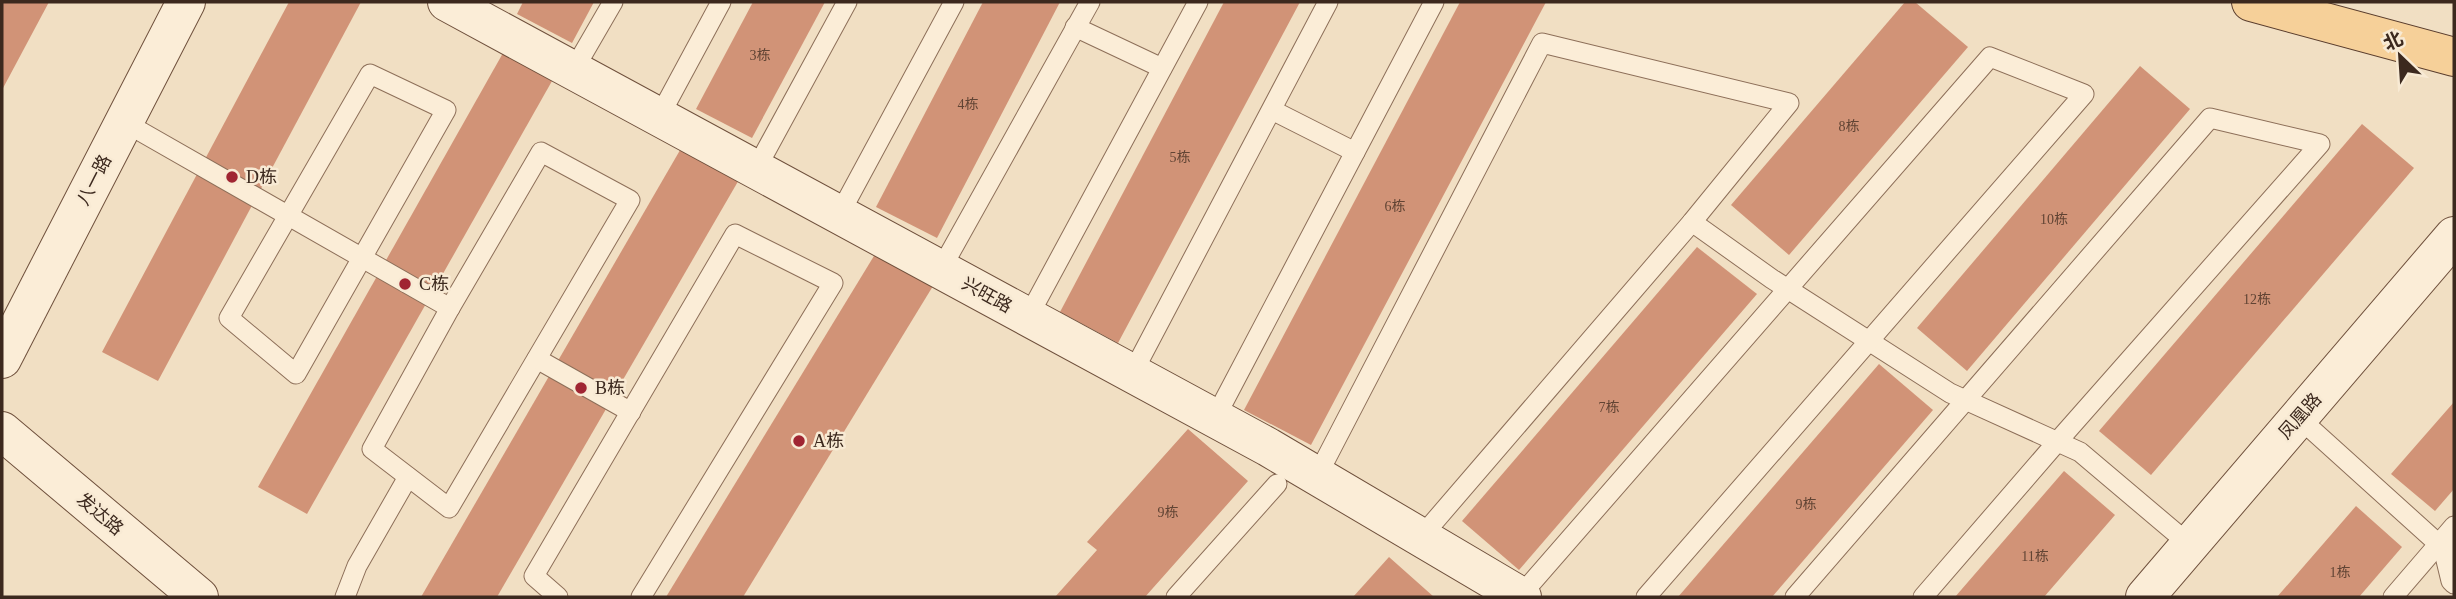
<svg xmlns="http://www.w3.org/2000/svg" width="2456" height="599" font-family="'Times New Roman','Noto Sans SC',serif">
<rect width="100%" height="100%" fill="#f1dfc3"/>
<g fill="#d19377">
<polygon points="2,2 49,2 2,90"/>
<polygon points="289,2 361,2 158,381 102,352"/>
<polygon points="523,2 594,2 572,43 517,14"/>
<polygon points="753,2 825,2 752,138 696,109"/>
<polygon points="983,2 1060,2 937,238 876,207"/>
<polygon points="1224,2 1300,2 1118,343 1060,312"/>
<polygon points="1460,2 1546,2 1311,445 1244,410"/>
<polygon points="1905,2 1915,2 1968,47 1789,255 1731,205"/>
<polygon points="503,53 552,81 307,514 258,487"/>
<polygon points="2140,66 2190,109 1967,371 1917,328"/>
<polygon points="2362,124 2414,168 2151,475 2099,431"/>
<polygon points="683,145 740,178 497,597 421,597"/>
<polygon points="1697,247 1757,294 1519,570 1462,521"/>
<polygon points="877,251 933,286 743,597 666,597"/>
<polygon points="1879,364 1933,410 1772,597 1678,597"/>
<polygon points="2454,402 2454,489 2435,511 2391,474"/>
<polygon points="1188,429 1248,481 1145,597 1055,597 1097,550 1087,542"/>
<polygon points="2064,471 2115,515 2044,597 1955,597"/>
<polygon points="2356,506 2402,547 2359,597 2277,597"/>
<polygon points="1389,557 1434,597 1353,597"/>
</g>
<g fill="none" stroke-linecap="round" stroke-linejoin="round">
<g stroke="#8d6f59" stroke-width="21">
<g id="lane">
<polyline points="1075,27 1162,68"/>
<polyline points="573,71 613,2"/>
<polygon points="370,74 446,110 296,374 229,318"/>
<polyline points="1272,110 1355,152"/>
<polyline points="659,117 721,2"/>
<polyline points="124,122 450,308"/>
<polygon points="541,152 630,200 449,508 372,449 450,308"/>
<polyline points="756,169 847,2"/>
<polyline points="839,215 954,2"/>
<polyline points="1692,222 1772,279 1950,393 2080,452 2190,545"/>
<polyline points="941,269 1090,2"/>
<polyline points="1028,317 1198,2"/>
<polyline points="537,359 631,412"/>
<polyline points="1132,374 1328,2"/>
<polyline points="1215,418 1434,2"/>
<polyline points="2299,418 2443,548"/>
<polyline points="1317,476 1542,43 1789,103 1692,222 1421,537"/>
<polyline points="2454,549 2443,548 2451,581 2454,584"/>
<polyline points="1520,596 1990,57 2084,94 1646,597"/>
<polyline points="345,597 357,566 408,477"/>
<polyline points="558,597 534,576 735,234 833,283 641,597"/>
<polyline points="1176,597 1277,484"/>
<polyline points="1795,597 2210,118 2320,144 2057,442 1923,597"/>
<polyline points="2393,597 2454,526"/>
</g>
</g>
<g stroke="#6f503c" stroke-width="40">
<g id="secondary">
<polyline points="447,2 1268,447 1522,597"/>
<polyline points="2,359 186,2"/>
<polyline points="2,431 199,597"/>
<polyline points="2145,597 2454,236"/>
</g>
</g>
<g stroke="#5a3d2d" stroke-width="40">
<polyline id="primary" points="2251,2 2454,57"/>
</g>
<use href="#lane" stroke="#fbedd7" stroke-width="19"/>
<use href="#secondary" stroke="#fbedd7" stroke-width="38"/>
<use href="#primary" stroke="#f6d099" stroke-width="38"/>
</g>
<g fill="#a02532" stroke="#f8ead4" stroke-width="2.5">
<circle cx="232" cy="177" r="7"/>
<circle cx="405" cy="284" r="7"/>
<circle cx="581" cy="388" r="7"/>
<circle cx="799" cy="441" r="7"/>
</g>
<g text-anchor="middle" dominant-baseline="central" stroke-width="5" stroke-linejoin="round" paint-order="stroke">
<g font-size="14" fill="#614434">
<text x="760" y="55">3栋</text>
<text x="968" y="104">4栋</text>
<text x="1849" y="126">8栋</text>
<text x="1180" y="157">5栋</text>
<text x="1395" y="206">6栋</text>
<text x="2054" y="219">10栋</text>
<text x="2257" y="299">12栋</text>
<text x="1609" y="407">7栋</text>
<text x="1806" y="504">9栋</text>
<text x="1168" y="512">9栋</text>
<text x="2035" y="556">11栋</text>
<text x="2340" y="572">1栋</text>
</g>
<g font-size="18" fill="#3c291e" stroke="#f8ead4" text-anchor="start">
<text x="246" y="177">D栋</text>
<text x="419" y="284">C栋</text>
<text x="595" y="388">B栋</text>
<text x="813" y="441">A栋</text>
</g>
<g font-size="18" fill="#3c291e" stroke="#f8ead4">
<text transform="translate(94 180) rotate(-63)">八一路</text>
<text transform="translate(987 295) rotate(29)">兴旺路</text>
<text transform="translate(2300 416) rotate(-49)">凤凰路</text>
<text transform="translate(100 514) rotate(40)">发达路</text>
</g>
</g>
<rect width="2456" height="599" fill="none" stroke="#3c291e" stroke-width="7"/>
<g transform="translate(2400 56) rotate(335)" stroke="#f8ead4" stroke-width="5" paint-order="stroke">
<path d="M0-5L12 26L0 18L-12 26Z" fill="#3c291e"/>
<text y="-10" font-size="19" font-weight="bold" text-anchor="middle" fill="#3c291e">北</text>
</g>
</svg>
